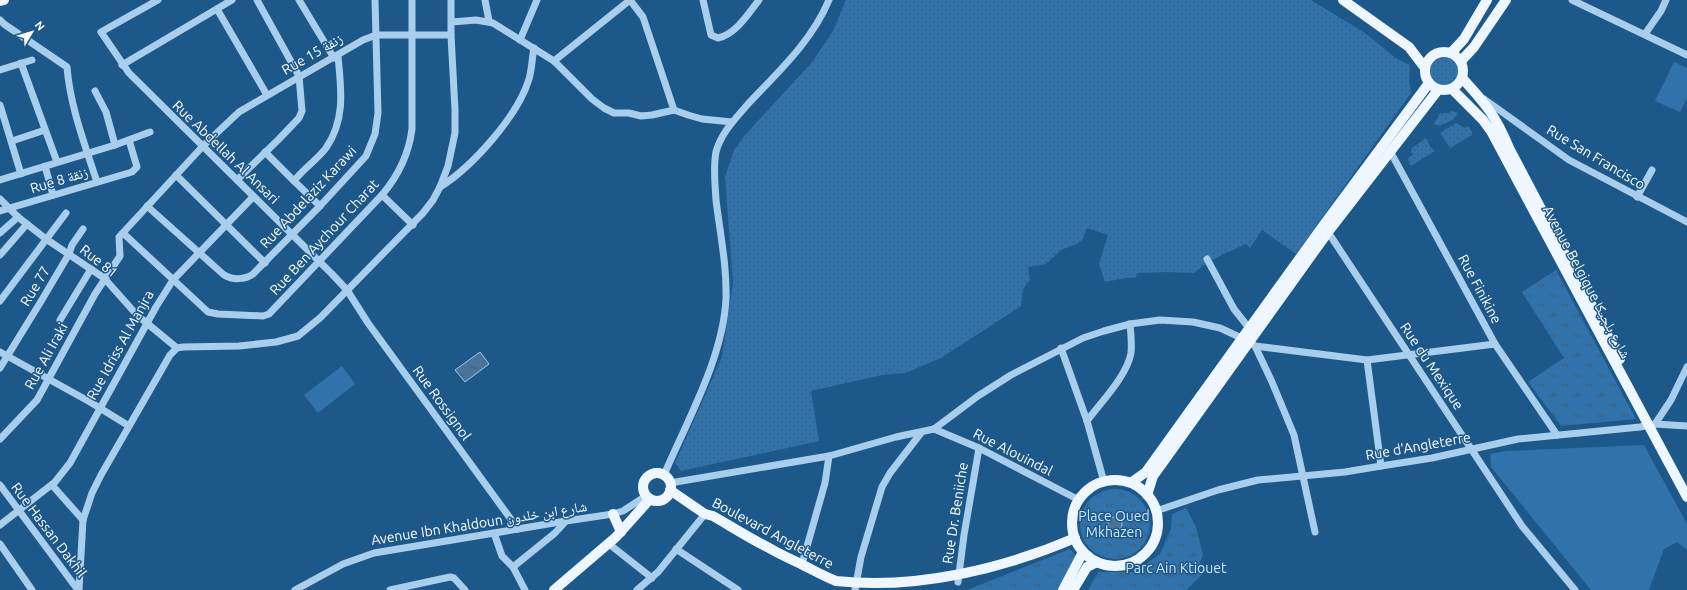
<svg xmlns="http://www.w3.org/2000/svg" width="1687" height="590" font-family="Ubuntu,'Noto Naskh Arabic',sans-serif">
<defs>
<pattern id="grass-dots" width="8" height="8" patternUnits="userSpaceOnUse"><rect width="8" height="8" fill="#3072a9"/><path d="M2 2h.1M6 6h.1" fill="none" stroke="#3f5d76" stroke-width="1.8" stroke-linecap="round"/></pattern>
<pattern id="park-tufts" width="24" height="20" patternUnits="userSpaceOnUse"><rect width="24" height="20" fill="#3072a9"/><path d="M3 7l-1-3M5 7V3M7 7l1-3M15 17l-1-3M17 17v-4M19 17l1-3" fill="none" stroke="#3f5d76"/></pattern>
<pattern id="water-ripples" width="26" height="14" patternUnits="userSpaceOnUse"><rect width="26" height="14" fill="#4a7499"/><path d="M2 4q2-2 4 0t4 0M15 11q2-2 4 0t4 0" fill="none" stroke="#4b5e6f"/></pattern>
</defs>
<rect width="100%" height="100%" fill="#1d588b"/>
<g fill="url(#grass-dots)">
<path d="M 846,0 L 1311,0 L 1365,33 L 1397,59 L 1410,65 L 1409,79 L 1411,93 L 1296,254 L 1262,230 L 1250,248 L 1246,244 C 1228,252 1209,260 1194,273 L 1168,272 L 1137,273 L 1136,278 L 1125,278 L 1105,282 L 1099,264 L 1108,235 L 1087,228 L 1082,240 L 1076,244 L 1061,250 L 1046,264 L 1028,267 L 1030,280 L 1023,289 L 1021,306 L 941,358 L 905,373 L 882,375 L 811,391 L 819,441 L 681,471 L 675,463 L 722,357 L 733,283 L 725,177 L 734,150 L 745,135 L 813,61 L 833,31 Z"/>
<circle cx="1444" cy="71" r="14"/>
<polygon points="1451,111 1458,113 1454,119 1439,126 1434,124 1440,113 1450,113"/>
<polygon points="1456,123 1465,128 1468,126 1472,132 1472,135 1450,148 1440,133"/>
<polygon points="1426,138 1431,148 1435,151 1411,166 1408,161 1409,157 1412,156 1413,153 1411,153 1412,148"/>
</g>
<g fill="url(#park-tufts)">
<polygon points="1556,270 1636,419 1561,426 1528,382 1564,358 1522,292"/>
<circle cx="1115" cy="524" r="35"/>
<polygon points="1186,508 1196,527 1203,555 1197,570 1204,573 1186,590 1088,590 1098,572 1134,572 1160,554 1171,529 1172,514"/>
<polygon points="1070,549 1076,556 1058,590 967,590"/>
</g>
<g fill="#3072a9">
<polygon points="1674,62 1687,68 1687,98 1680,112 1655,101"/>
<polygon points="342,366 355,384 318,413 304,395"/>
<polygon points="1644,445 1687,524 1687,550 1677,542 1664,549 1649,590 1591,590 1491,467 1490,454 1506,451"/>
</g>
<g fill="url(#water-ripples)" stroke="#9ccaee">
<polygon points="480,352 489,364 465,382 455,370"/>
<circle cx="1115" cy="524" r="7"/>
</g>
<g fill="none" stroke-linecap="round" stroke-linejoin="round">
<g stroke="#a9ceec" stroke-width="7">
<polyline points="158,0 101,32 129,73 332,274 347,290 368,323 518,529"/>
<polyline points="299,0 334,58"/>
<polyline points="485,0 489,21"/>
<polyline points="630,0 643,17 674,110"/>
<path d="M 703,0 L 711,35 L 718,38 C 736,34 748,14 759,0"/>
<polyline points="1572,0 1687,55"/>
<polyline points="217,9 267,95"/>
<path d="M 0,20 L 4,24 L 67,67 C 70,106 85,145 97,182"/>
<polyline points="452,22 476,20 493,23 554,61 592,99 604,108 614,113 629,113 641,116 652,115 674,110 688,115 702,119 732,122"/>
<polyline points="1645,34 1661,11 1666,0"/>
<polyline points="520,40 537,0"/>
<polyline points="554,61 630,0"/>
<polyline points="21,63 57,162"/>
<polyline points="122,65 232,0"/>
<polyline points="0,70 32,60"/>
<polyline points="95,91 106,112 115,145"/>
<polyline points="1484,99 1569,160 1687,222"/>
<polyline points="0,105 21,174"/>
<polyline points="12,141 45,130"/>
<polyline points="1390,151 1495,344 1557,435"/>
<polyline points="265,152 294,181"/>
<polyline points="45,166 53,195"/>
<polyline points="176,175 265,263"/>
<polyline points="0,180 115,145 150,132"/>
<polyline points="237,180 279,139 299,118 302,111 299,76 257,0"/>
<path d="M 440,187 C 472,167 518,116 529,79 C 532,69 532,58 534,48"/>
<polyline points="382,195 413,225"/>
<polyline points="1637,197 1652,170"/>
<polyline points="0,199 18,217 46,239 104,278 137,315 177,348"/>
<path d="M 147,206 L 224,275 C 232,280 245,280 253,274 L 320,206 L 366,156 L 375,134 L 378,113 L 375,0"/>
<path d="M 320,206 L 294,181 C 303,169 317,160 326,148 C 346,119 341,88 338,56"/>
<polyline points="0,211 132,172 137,167 129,140"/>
<polyline points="1328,232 1522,526 1575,590"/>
<polyline points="0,233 18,217"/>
<path d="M 123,233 L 208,312 L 218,314 L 263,316 L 269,314 L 382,195 C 398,176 409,153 412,129 L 412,0"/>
<polyline points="0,255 27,224"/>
<polyline points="1207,259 1234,309 1249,328"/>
<polyline points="0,301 66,213"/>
<polyline points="60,320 91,269"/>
<polyline points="1255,346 1367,360 1495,344"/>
<polyline points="1061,348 1087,421 1104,482"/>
<polyline points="0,352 90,402 129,426"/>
<polyline points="1367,360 1381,466"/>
<polyline points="0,368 40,303 69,254 72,245 83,229"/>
<path d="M 1087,421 C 1101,402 1127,376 1131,353 C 1132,344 1131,334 1130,324"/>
<polyline points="1655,424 1671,400 1687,367"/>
<polyline points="934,429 979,448 1079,500"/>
<polyline points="0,439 37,400 95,294 120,256 119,237 203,146 239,112 363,40 376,35 451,35"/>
<path d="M 664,475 C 687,421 723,358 726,299 C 727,266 720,233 716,200 C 715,184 713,167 716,152 C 721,133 736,118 748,104 C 778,72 812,41 829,0"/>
<polyline points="670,483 829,456 896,437 934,429 978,396 1011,375 1083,338 1104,331 1130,324 1160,320 1193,322 1220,328 1248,341 1255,346 1272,382 1294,435 1315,532"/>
<polyline points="0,485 78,590"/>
<polyline points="52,485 83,520"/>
<polyline points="1156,511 1218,490 1258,480 1345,472 1381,466 1432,458 1518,439 1640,427 1655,424 1687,426"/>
<polyline points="0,525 55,482 70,463 156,307 173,280 253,197"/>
<polyline points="494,533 502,556 513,567 525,590"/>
<polyline points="0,544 32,590"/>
<polyline points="609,544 652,578"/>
<polyline points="676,549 738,590"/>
<polyline points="802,564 825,483 829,456"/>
<polyline points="513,567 555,533 566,521"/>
<polyline points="958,582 964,535 979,448"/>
<polyline points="79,590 83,520 92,493 101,475 170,355 177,348 183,347 239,346 276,342 298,336 321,317 423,213 433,200 440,187 448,166 455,133 455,110 451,35 451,0"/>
<polyline points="295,590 343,564 374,553 566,521 613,514 623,511 646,496"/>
<polyline points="390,590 450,577 454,578 465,590"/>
<polyline points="637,590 658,572 705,514"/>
<polyline points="855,590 861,557 882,487 890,473 921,433"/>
</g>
<g stroke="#eef6ff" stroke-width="10">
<polyline points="1343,0 1409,47 1425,68"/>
<polyline points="0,1 4,0"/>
<circle cx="1444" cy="71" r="19"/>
<polyline points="1451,53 1464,39 1487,0"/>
<polyline points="1461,61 1474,47 1506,0"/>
<path d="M 1462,78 C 1485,103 1496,116 1509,148 L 1620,359"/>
<polyline points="1452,89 1483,120 1491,131 1687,497"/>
<circle cx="657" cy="487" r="14"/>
<circle cx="1115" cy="523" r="43"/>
<polyline points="1132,482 1146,472 1323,226 1429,83"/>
<path d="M 670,490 L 705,514 L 713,516 C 732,527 751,539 771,549 C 781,555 791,559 801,564 C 813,570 823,576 836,581 C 915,590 1003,569 1075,538"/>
<polyline points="1147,495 1153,476 1328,232 1438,90"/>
<polyline points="613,514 621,532"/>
<polyline points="554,590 616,537 650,499"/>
<polyline points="1063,590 1083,552"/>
<polyline points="1073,590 1087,567 1097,562"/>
</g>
</g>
<g text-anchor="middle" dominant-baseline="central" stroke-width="3" stroke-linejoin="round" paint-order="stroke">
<g font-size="14" fill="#fff" stroke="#1d588b">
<text transform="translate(312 54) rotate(-30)">Rue 15 زنقة</text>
<text transform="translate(226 152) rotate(44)">Rue Abdellah Al Ansari</text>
<text transform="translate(1596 157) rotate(31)">Rue San Francisco</text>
<text transform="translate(59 180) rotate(-17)">Rue 8 زنقة</text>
<text transform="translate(308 197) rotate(-47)">Rue Abdelaziz Karawi</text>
<text transform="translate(324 237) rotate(-47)">Rue Ben Aychour Charat</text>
<text transform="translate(99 261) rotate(38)">Rue 81</text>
<text transform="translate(1587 282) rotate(62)">Avenue Belgique شارع بلجيكا</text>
<text transform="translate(35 286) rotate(-59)">Rue 77</text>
<text transform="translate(1480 289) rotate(62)">Rue Finikine</text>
<text transform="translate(120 345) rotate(-61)">Rue Idriss Al Manjra</text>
<text transform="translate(46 356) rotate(-61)">Rue Ali Iraki</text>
<text transform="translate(1432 366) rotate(56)">Rue du Mexique</text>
<text transform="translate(442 403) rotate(54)">Rue Rossignol</text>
<text transform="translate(1418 446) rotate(-10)">Rue d'Angleterre</text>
<text transform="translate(1013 452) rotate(27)">Rue Alouindal</text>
<text transform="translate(955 513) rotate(-81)">Rue Dr. Beniiche</text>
<text transform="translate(479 523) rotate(-9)">Avenue Ibn Khaldoun شارع ابن خلدون</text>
<text transform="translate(49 530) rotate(53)">Rue Hassan Dakhil</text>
<text transform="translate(773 533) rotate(28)">Boulevard Angleterre</text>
</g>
<g font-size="14" fill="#cee6f9" stroke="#1d588b">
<text x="1114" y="516">Place Oued<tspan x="1114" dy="16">Mkhazen</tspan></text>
<text x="1176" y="568">Parc Ain Ktiouet</text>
</g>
</g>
<g transform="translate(32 32) rotate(52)" stroke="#1d588b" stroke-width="3" paint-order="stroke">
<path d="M0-3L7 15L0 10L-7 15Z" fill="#ffffff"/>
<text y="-6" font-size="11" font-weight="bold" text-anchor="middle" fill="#ffffff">N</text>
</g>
</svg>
